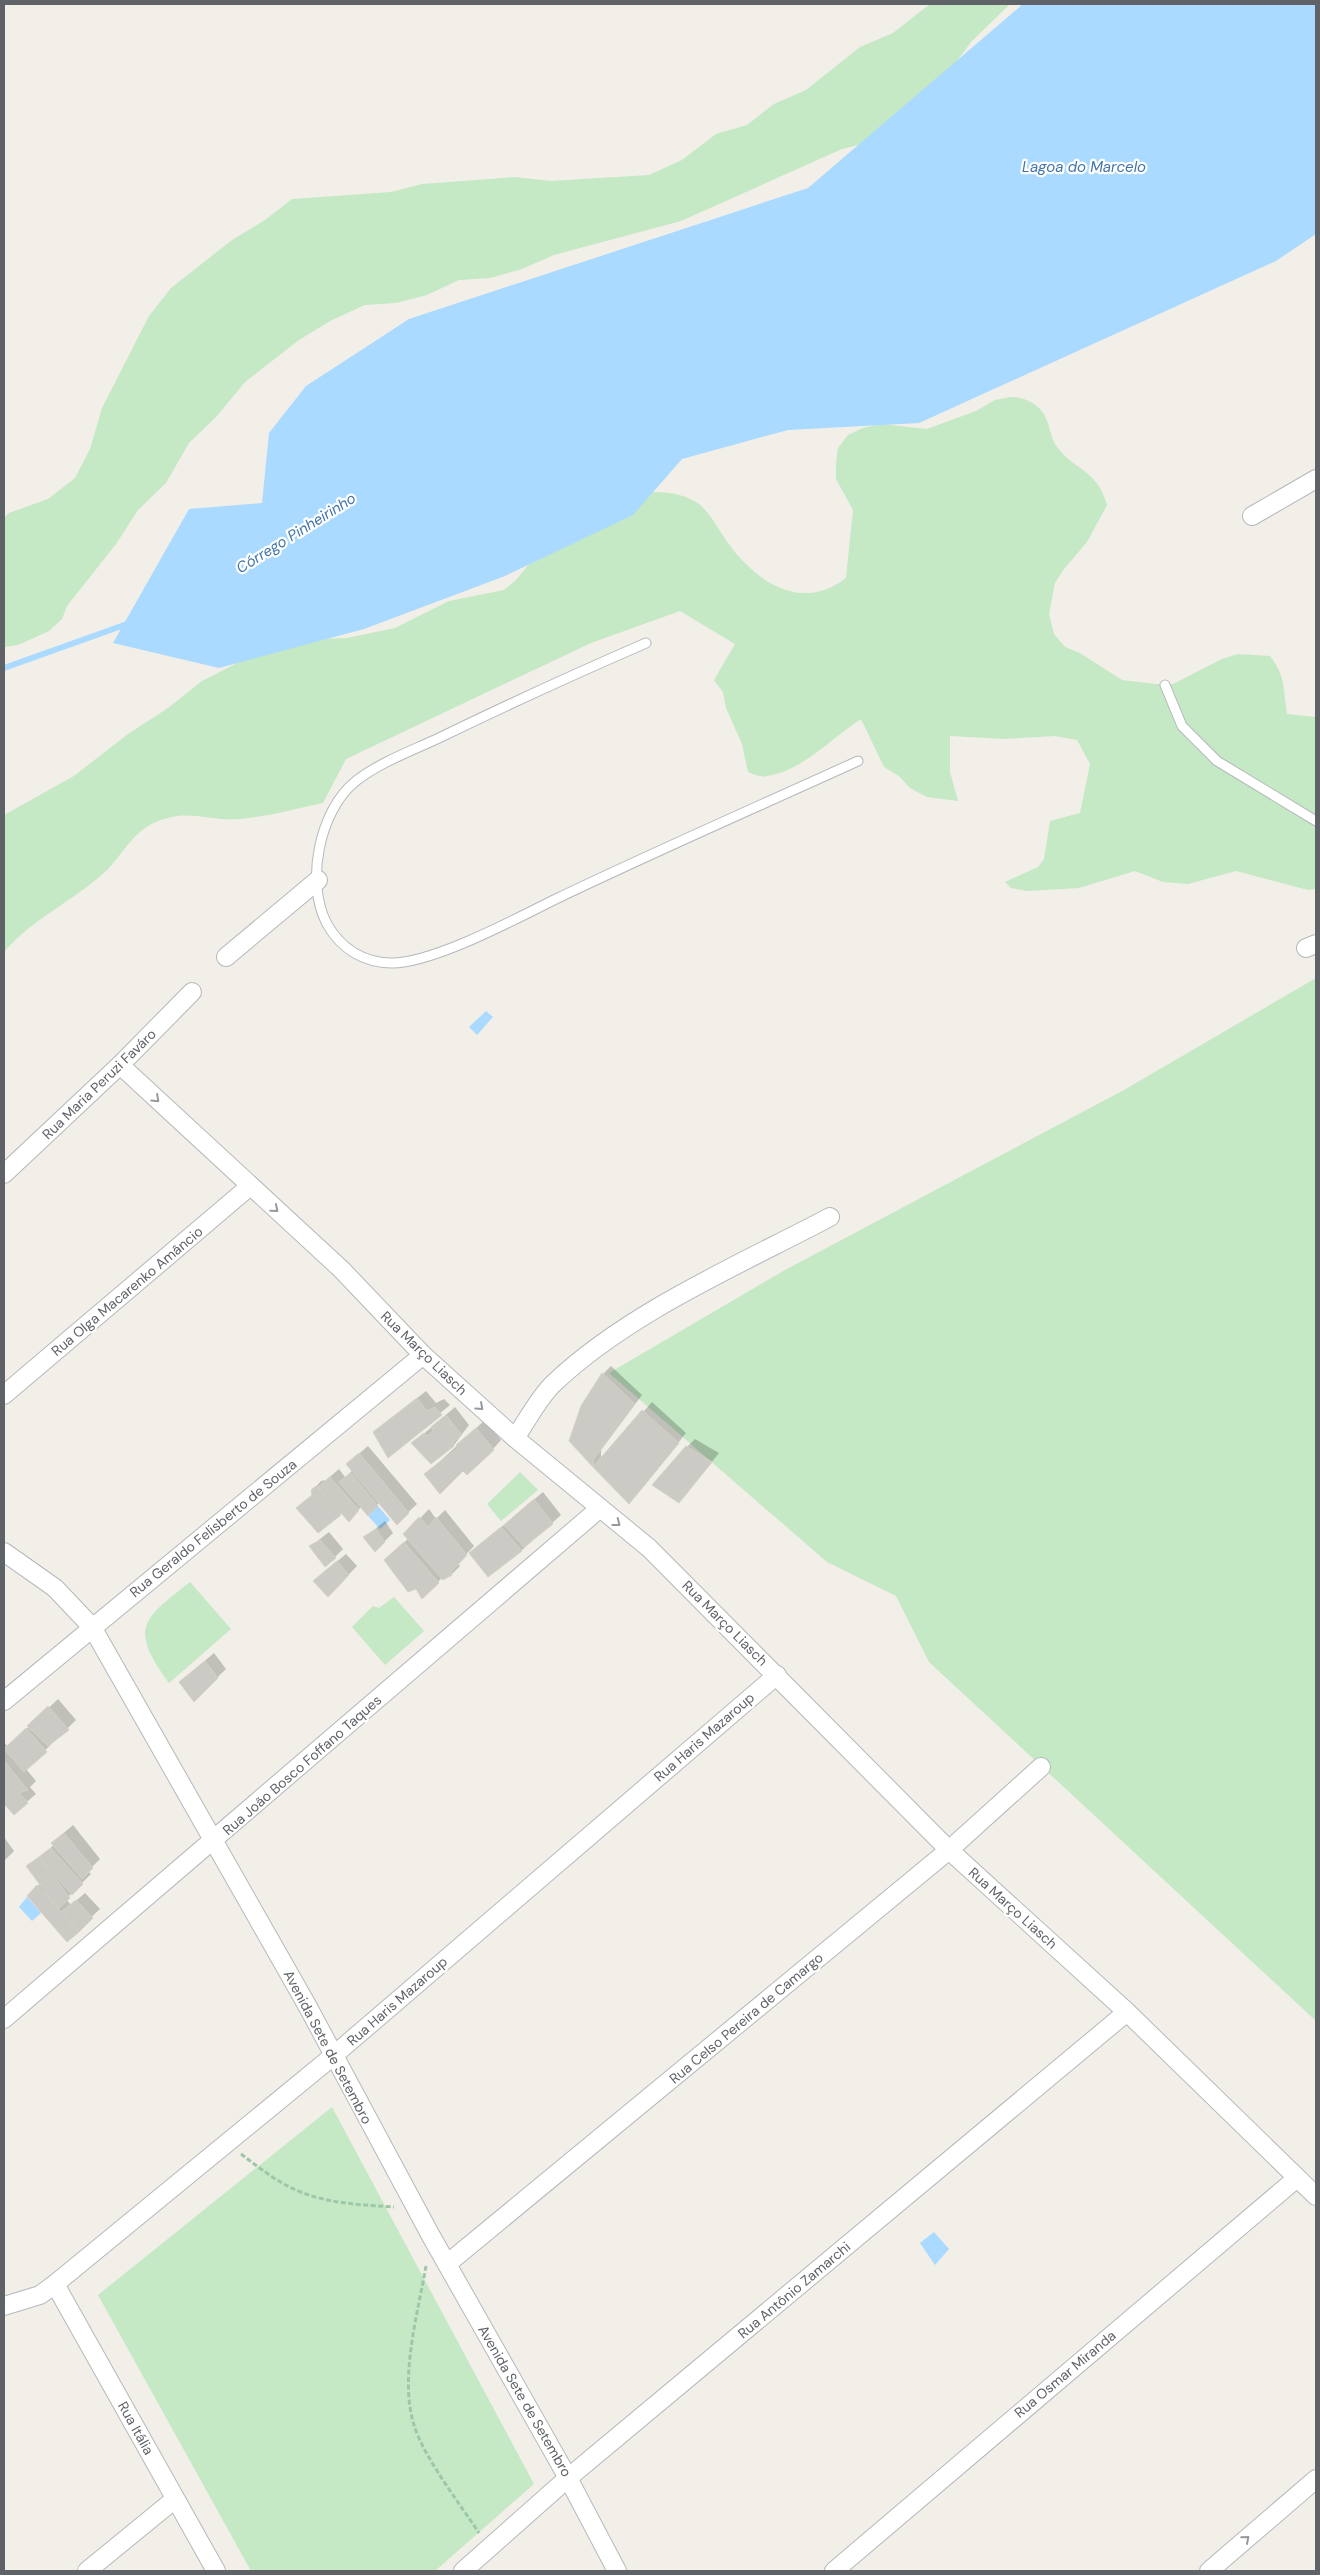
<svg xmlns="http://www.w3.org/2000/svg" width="1320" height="2575" font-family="'DM Sans',sans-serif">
<rect width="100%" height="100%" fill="#f1efe8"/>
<g fill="#c5e8c5">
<polygon points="930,4 1010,4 971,42 950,70 874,141 842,149 681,221 554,255 522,269 490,278 459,280 427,295 396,303 365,305 332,320 299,340 245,382 217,416 189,443 166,483 138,510 116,544 67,606 62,619 49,631 18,645 4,647 4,518 9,513 48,499 75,478 90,449 102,408 149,316 171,288 232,240 265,220 292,199 391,192 422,184 515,177 551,181 649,175 682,160 716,134 747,125 774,104 806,90 860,47 893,33"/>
<path d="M 1011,397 C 1023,398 1030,400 1039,408 C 1049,417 1049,433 1055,444 C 1073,471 1097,468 1107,505 L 1087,542 L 1064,569 L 1055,583 L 1049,614 L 1054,634 L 1065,647 L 1080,653 L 1122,680 L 1155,684 L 1173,684 L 1222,659 L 1238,654 L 1270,656 C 1286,677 1283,688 1287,714 L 1316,717 L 1316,889 L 1308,890 L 1236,871 L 1188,884 L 1163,882 L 1135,871 L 1079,888 L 1028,891 L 1011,888 L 1005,882 L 1038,867 L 1044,859 L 1050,821 L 1080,813 L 1090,764 L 1077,740 L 1055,736 L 1003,739 L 950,736 L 950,772 L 958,801 L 927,797 L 910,788 L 899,776 L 884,767 L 861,719 C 831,738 804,770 767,776 C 761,778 754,774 748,772 L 742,744 L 726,708 L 723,692 L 714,680 L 735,644 L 680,611 L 591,643 L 346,759 L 323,803 C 295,809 267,817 238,819 C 207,821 188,808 156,822 C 132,832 122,856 105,872 C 73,901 31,920 4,952 L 4,815 L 74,776 L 128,734 L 168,708 L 202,681 L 241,661 L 315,639 L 347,638 L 395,628 L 449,601 L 504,590 L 516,580 L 529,564 C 557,546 584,528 612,510 C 620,505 632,494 641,493 C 659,490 685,493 699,504 C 713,516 720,533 731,547 C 760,585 804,611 846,578 L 853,510 L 836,479 L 836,463 L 838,448 L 848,435 L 863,428 L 881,424 L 927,429 L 976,411 L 995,400 Z"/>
<polygon points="1316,978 1316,2021 929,1662 896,1596 827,1562 609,1373 785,1270 1124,1090"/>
<polygon points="520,1472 538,1490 501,1521 487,1504"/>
<path d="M 190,1582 L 231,1629 L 169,1683 C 129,1627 142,1620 190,1582 Z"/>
<polygon points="394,1597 424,1631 385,1665 352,1627 373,1606 379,1608"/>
<polygon points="332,2107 534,2484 435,2571 251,2571 98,2295"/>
</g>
<g fill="#aadaff">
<polygon points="1023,4 1316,4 1316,234 1276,261 919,423 788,430 682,459 633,515 505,576 364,629 219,668 113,643 189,509 262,503 269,433 306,386 409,319 808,188"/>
<polygon points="486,1011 493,1017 477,1035 469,1027"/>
<polygon points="378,1506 390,1520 380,1529 368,1516"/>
<polygon points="27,1897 41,1913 32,1921 19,1907"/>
<polygon points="934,2232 949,2249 935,2265 920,2243"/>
</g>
<g fill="#0003">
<polygon points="611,1366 642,1395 601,1450 601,1460 652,1402 686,1433 637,1494 594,1466 571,1440 603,1374"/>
<polygon points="426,1391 436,1403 444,1399 450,1405 388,1456 374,1432"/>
<polygon points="455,1407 469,1425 454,1445 413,1443"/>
<polygon points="485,1420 501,1440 493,1449 463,1469 425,1475"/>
<polygon points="695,1439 719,1453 687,1493 687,1447"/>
<polygon points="368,1446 417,1504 397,1523 380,1502 368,1514 362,1506 349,1520 342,1512 340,1514 313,1494 313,1490 321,1481 326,1480 339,1469 345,1477 353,1470 347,1464"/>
<polygon points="543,1492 561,1515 522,1550 488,1575 480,1545"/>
<polygon points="429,1509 436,1519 445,1510 474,1546 458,1563 460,1566 452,1574 442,1578 422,1597 394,1551 408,1539 405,1534"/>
<polygon points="385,1521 393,1533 384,1542 365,1537"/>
<polygon points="329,1532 343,1549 335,1557 311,1546"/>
<polygon points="346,1554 357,1566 328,1596 323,1573"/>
<polygon points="214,1653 226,1669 194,1700 189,1674"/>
<polygon points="58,1699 76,1720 26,1769 36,1781 30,1787 36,1794 14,1813 4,1803 4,1742 8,1747"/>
<polygon points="73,1825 100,1859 88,1871 91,1874 66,1899 71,1905 85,1893 100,1909 67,1940 29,1896 41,1883 28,1866 54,1845 52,1843"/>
<polygon points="4,1837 14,1851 4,1861"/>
</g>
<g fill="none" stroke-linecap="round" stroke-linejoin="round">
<polyline stroke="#aadaff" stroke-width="6" points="4,668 130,623"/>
</g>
<g fill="#cccac5" stroke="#d6d1c6">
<polygon points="602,1373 635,1404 593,1460 593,1467 569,1441 581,1406"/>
<polygon points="417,1398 427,1411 435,1407 442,1415 388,1458 373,1432"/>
<polygon points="642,1410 679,1443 629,1504 593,1467"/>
<polygon points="446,1415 462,1435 453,1442 454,1446 431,1464 411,1443 424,1433 427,1436 433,1431 431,1427"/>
<polygon points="476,1428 494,1450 467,1475 463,1471 440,1494 424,1474 458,1448 456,1445"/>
<polygon points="686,1446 712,1462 679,1503 652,1485"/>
<polygon points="359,1453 409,1513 397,1525 346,1464"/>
<polygon points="351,1473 378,1506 368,1516 339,1482"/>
<polygon points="330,1477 359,1510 349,1522 318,1487"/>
<polygon points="316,1486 341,1515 318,1533 296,1508 312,1495 311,1490"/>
<polygon points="534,1499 553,1524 524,1547 504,1525"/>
<polygon points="419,1517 428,1527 436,1517 467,1555 451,1572 452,1575 443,1580 403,1534"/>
<polygon points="501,1527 522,1551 488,1577 469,1553"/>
<polygon points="376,1529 385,1542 375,1552 363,1537"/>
<polygon points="320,1540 336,1558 325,1567 309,1546"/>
<polygon points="404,1542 439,1583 422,1599 416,1589 408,1592 384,1560"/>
<polygon points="337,1561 349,1575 328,1597 313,1581"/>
<polygon points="205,1661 218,1678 194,1702 179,1682"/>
<polygon points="48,1706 69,1730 48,1746 27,1726"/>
<polygon points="26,1728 47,1752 24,1772 4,1749"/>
<polygon points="4,1761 28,1790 19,1793 28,1803 14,1815 4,1804"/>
<polygon points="64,1833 93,1868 82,1879 51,1843"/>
<polygon points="51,1848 83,1884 72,1895 39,1857"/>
<polygon points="39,1857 70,1898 58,1909 26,1866"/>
<polygon points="37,1885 79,1932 67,1942 27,1896"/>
<polygon points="76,1900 93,1918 79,1932 61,1912"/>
</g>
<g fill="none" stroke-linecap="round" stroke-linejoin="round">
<g stroke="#b5b8bc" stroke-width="11">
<g id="lane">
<path d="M 646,643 C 577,673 509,704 441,737 C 414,750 380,762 356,781 C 319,810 305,883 327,924 C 341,949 364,963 392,963 C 434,963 517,918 556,899 C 656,851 757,807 858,761"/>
<polyline points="1165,685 1182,726 1217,761 1316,821"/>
</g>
</g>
<g stroke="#b5b8bc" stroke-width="20">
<g id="street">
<polyline points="1252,516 1316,479"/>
<polyline points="1306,948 1316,944"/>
<polyline points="226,957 318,880"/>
<polyline points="120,1065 341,1269 423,1355 515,1438 649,1548 949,1850 1127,2012 1316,2196"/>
<polyline points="4,1174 120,1065 192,992"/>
<polyline points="4,1395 249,1187"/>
<path d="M 515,1438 C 527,1421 539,1397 554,1383 C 629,1312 739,1265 830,1217"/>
<polyline points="4,1552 55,1588 92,1627 308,2007 431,2236 568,2478 617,2571"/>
<polyline points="4,1701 423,1355"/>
<polyline points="4,2019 599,1509"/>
<polyline points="447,2264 949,1850 1041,1767"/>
<polyline points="55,2284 216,2571"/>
<polyline points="4,2306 40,2295 55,2284 333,2056 777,1675"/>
<polyline points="87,2571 175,2499"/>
<polyline points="463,2571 568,2478 1127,2012"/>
<polyline points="834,2571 1297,2178"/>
<polyline points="1209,2571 1316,2479"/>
</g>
</g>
<g stroke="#9cc7a9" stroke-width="3" stroke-dasharray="5 2.5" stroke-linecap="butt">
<path d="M 241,2154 C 261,2169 282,2186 306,2194 C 334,2204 365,2205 394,2207"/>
<path d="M 426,2266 C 418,2313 399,2378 414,2425 C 423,2456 460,2504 479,2533"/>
</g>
<use href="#lane" stroke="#fff" stroke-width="9"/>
<use href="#street" stroke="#fff" stroke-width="18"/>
</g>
<defs><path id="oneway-chevron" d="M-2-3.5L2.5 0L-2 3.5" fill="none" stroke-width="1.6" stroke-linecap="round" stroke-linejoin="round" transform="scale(1.25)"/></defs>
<g stroke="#979a9d">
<use href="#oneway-chevron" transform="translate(156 1099) rotate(43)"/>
<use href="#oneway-chevron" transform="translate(275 1209) rotate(40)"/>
<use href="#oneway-chevron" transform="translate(480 1407) rotate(42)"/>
<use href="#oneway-chevron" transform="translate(617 1523) rotate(38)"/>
<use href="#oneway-chevron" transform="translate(1246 2539) rotate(-41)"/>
</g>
<g text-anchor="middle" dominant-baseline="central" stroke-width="4.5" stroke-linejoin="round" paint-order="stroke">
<g font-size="14" fill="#5f6368" stroke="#fff">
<text transform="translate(99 1084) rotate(-44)">Rua Maria Peruzi Faváro</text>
<text transform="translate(127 1291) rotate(-40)">Rua Olga Macarenko Amâncio</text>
<text transform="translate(424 1353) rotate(44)">Rua Março Liasch</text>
<text transform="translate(213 1528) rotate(-39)">Rua Geraldo Felisberto de Souza</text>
<text transform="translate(725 1623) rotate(45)">Rua Março Liasch</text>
<text transform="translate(704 1737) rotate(-41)">Rua Haris Mazaroup</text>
<text transform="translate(302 1765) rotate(-41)">Rua João Bosco Foffano Taques</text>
<text transform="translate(1013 1908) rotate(42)">Rua Março Liasch</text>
<text transform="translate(397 2001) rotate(-41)">Rua Haris Mazaroup</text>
<text transform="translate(746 2018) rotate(-40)">Rua Celso Pereira de Camargo</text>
<text transform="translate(328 2047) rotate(62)">Avenida Sete de Setembro</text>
<text transform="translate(794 2290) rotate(-40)">Rua Antônio Zamarchi</text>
<text transform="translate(1065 2374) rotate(-40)">Rua Osmar Miranda</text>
<text transform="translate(525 2401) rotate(60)">Avenida Sete de Setembro</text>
<text transform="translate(136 2428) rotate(61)">Rua Itália</text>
</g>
<g font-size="15" font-style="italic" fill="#4174aa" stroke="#fff">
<text x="1084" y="167">Lagoa do Marcelo</text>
<text transform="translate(296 533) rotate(-32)">Córrego Pinheirinho</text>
</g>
</g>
<rect width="1320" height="2575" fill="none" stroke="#5f6368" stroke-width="10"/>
</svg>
